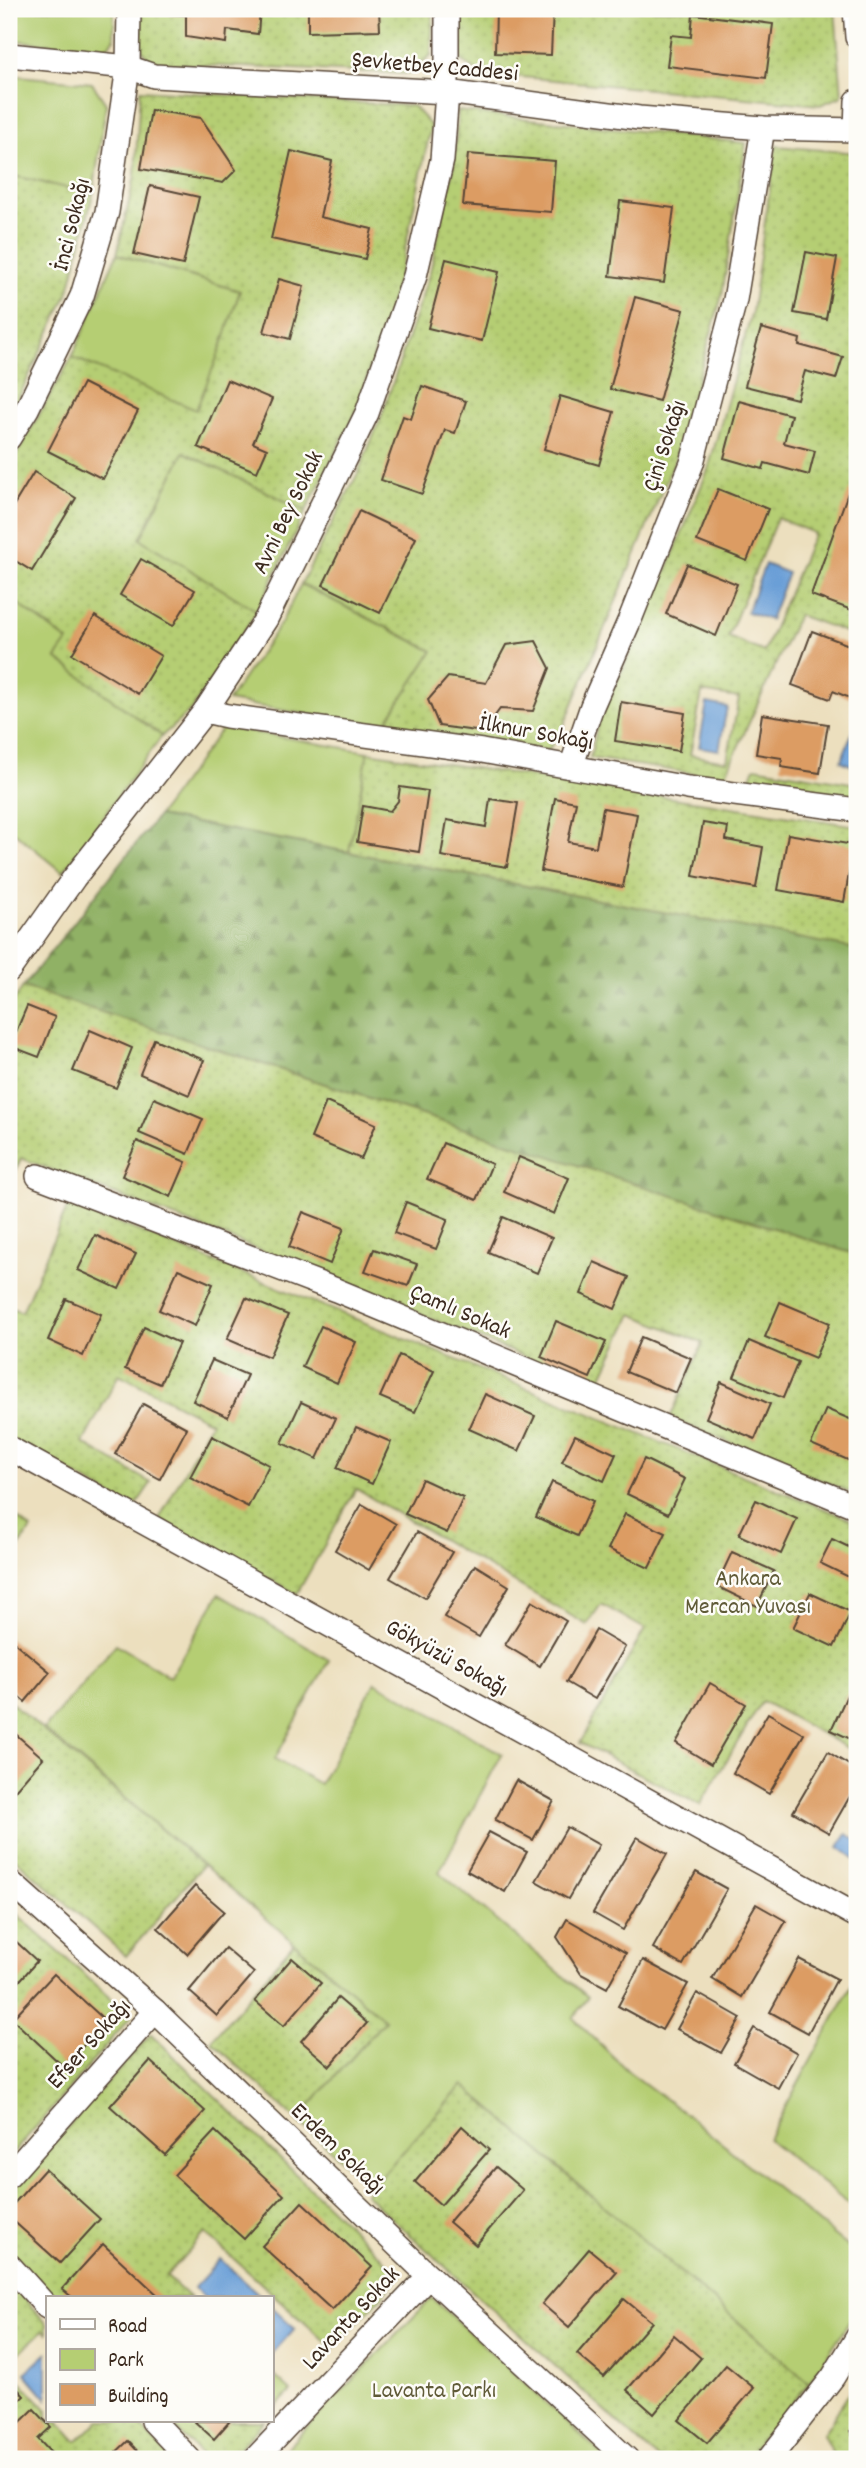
<svg xmlns="http://www.w3.org/2000/svg" width="866" height="2468" font-family="Dekko,sans-serif">
<defs>
<pattern id="forest-firs" width="22" height="20" patternUnits="userSpaceOnUse" patternTransform="scale(1.75)"><rect width="22" height="20" fill="#90b165"/><path d="M5 1l3.5 6h-7zM16 11l3.5 6h-7z" fill="#779053"/></pattern>
<pattern id="garden-dots" width="8" height="8" patternUnits="userSpaceOnUse" patternTransform="scale(1.75)"><rect width="8" height="8" fill="#b5ce73"/><path d="M2 2h.1M6 6h.1" fill="none" stroke="#9db163" stroke-width="1.8" stroke-linecap="round"/></pattern>
</defs>
<rect width="100%" height="100%" fill="#fdfcf7"/>
<filter id="ink" filterUnits="userSpaceOnUse"><feTurbulence type="fractalNoise" baseFrequency=".0143" numOctaves="2"/><feDisplacementMap in="SourceGraphic" scale="14" xChannelSelector="R" yChannelSelector="G"/><feConvolveMatrix kernelMatrix="1 2 1 2 8 2 1 2 1" color-interpolation-filters="sRGB"/></filter>
<filter id="wash" filterUnits="userSpaceOnUse"><feTurbulence type="fractalNoise" baseFrequency=".00686" numOctaves="4" result="noise"/><feDisplacementMap in="SourceGraphic" scale="28" xChannelSelector="R" yChannelSelector="G"/><feGaussianBlur stdDeviation="1.57" result="paint"/><feColorMatrix in="noise" values="0 0 0 0 0 0 0 0 0 0 0 0 0 0 0 0 0 1.4 0 .05"/><feComposite in="paint" operator="in"/></filter>
<g filter="url(#wash)">
<rect width="100%" height="100%" fill="#ecdfbe"/>
<g fill="#b5ce73" stroke="#787c48" stroke-width="2">
<polygon points="9,9 114,9 114,39 105,49 9,40"/>
<polygon points="9,75 92,83 106,104 93,194 9,175"/>
<polygon points="117,254 240,291 221,348 197,411 72,357"/>
<polygon points="184,452 306,511 257,611 140,539"/>
<polygon points="301,584 433,651 383,727 228,701 281,623"/>
<polygon points="9,597 69,642 56,658 162,736 63,872 9,828"/>
<polygon points="223,727 368,752 349,852 158,816"/>
<polygon points="219,1594 329,1660 275,1759 320,1784 375,1682 502,1754 439,1872 588,1997 573,2018 629,2072 687,2115 857,2254 857,2310 809,2383 463,2085 372,2187 297,2120 385,2020 44,1729 116,1644 170,1677"/>
<polygon points="857,1976 857,2211 768,2139"/>
<polygon points="432,2298 607,2459 276,2459"/>
</g>
<polygon fill="url(#forest-firs)" stroke="#666e42" stroke-width="2" points="158,816 857,949 857,1255 23,987"/>
<g fill="url(#garden-dots)" stroke="#787c48" stroke-width="2" fill-rule="evenodd">
<polygon points="140,9 433,9 431,55 410,74 151,63 140,47"/>
<polygon points="463,9 835,9 842,96 820,105 479,73 461,60"/>
<polygon points="140,90 413,106 431,126 400,272 356,412 306,511 184,452 140,539 257,611 191,710 162,736 56,658 68,641 9,597 9,468 72,357 196,410 221,348 240,291 117,254 135,175"/>
<polygon points="458,111 746,143 722,295 674,462 562,730 548,751 383,727 433,651 301,584 358,473 382,415 430,272 454,166"/>
<path d="M 776,146 L 857,153 L 857,583 L 852,600 L 857,602 L 857,636 L 798,615 L 724,778 L 590,758 L 599,719 L 646,620 L 708,470 L 752,311 ZM 777,518 L 814,533 L 764,652 L 728,637 ZM 702,692 L 739,698 L 727,761 L 690,755 Z"/>
<polygon points="9,175 93,194 69,291 18,399 9,413"/>
<polygon points="368,752 857,826 857,949 349,852"/>
<polygon points="755,767 857,784 857,798 749,782"/>
<polygon points="23,987 857,1255 857,1495 670,1418 703,1343 632,1314 597,1387 340,1281 21,1158 9,1187 9,1008"/>
<polygon points="69,1203 857,1522 857,1753 762,1701 700,1805 580,1743 645,1629 601,1604 587,1625 356,1489 297,1594 159,1519 211,1422 119,1374 83,1443 151,1483 134,1508 9,1438 9,1307 22,1312"/>
<polygon points="9,1512 31,1529 9,1562"/>
<polygon points="9,1701 203,1865 126,1956 9,1853"/>
<polygon points="9,1907 131,2017 9,2158"/>
<polygon points="294,1943 385,2020 297,2120 211,2041"/>
<polygon points="151,2034 401,2276 333,2348 205,2233 166,2276 190,2298 54,2298 9,2250 9,2193"/>
<polygon points="463,2085 809,2383 745,2459 658,2459 365,2194"/>
<polygon points="9,2282 47,2324 47,2333 43,2330 9,2363"/>
<polygon points="9,2369 47,2410 47,2421 58,2421 77,2441 99,2421 136,2421 171,2459 9,2459"/>
<polygon points="271,2373 291,2391 271,2412"/>
<polygon points="857,2381 857,2459 835,2459 823,2434"/>
<polygon points="169,2421 264,2421 228,2459 205,2459"/>
</g>
<g fill="#6a9fd7" stroke="#52647a" stroke-width="2">
<polygon points="765,564 788,573 770,620 747,612"/>
<polygon points="707,703 727,707 719,750 699,747"/>
<polygon points="857,721 857,768 841,761"/>
<polygon points="847,1834 857,1840 857,1860 839,1847"/>
<polygon points="220,2259 263,2298 206,2298 194,2288"/>
<polygon points="271,2306 295,2328 271,2355"/>
<polygon points="47,2353 47,2399 25,2373"/>
</g>
<g id="blocks">
<g fill="#dc9c63">
<polygon points="166,9 260,9 258,34 227,30 226,43 186,37 186,15 167,14"/>
<polygon points="308,9 379,9 380,30 308,32"/>
<polygon points="496,9 553,9 551,55 495,53"/>
<polygon points="693,14 773,24 766,78 667,66 671,35 691,37"/>
<polygon points="151,110 201,118 236,170 223,183 141,169"/>
<polygon points="291,151 332,161 320,217 372,229 365,259 271,239"/>
<polygon points="468,154 555,161 551,212 463,205"/>
<polygon points="150,186 199,197 183,265 134,254"/>
<polygon points="9,194 15,196 9,215"/>
<polygon points="620,201 674,208 664,283 610,276"/>
<polygon points="806,252 837,258 826,319 794,313"/>
<polygon points="446,259 499,272 482,341 428,328"/>
<polygon points="279,279 304,286 290,339 264,332"/>
<polygon points="635,297 684,310 659,401 610,389"/>
<polygon points="761,328 800,339 799,345 843,357 836,379 805,371 797,399 745,386"/>
<polygon points="227,380 272,399 253,443 267,449 257,472 198,447"/>
<polygon points="83,383 138,411 103,479 48,451"/>
<polygon points="422,386 466,401 455,433 445,430 422,494 381,480 403,416 411,419"/>
<polygon points="560,396 614,412 599,465 544,449"/>
<polygon points="739,401 791,415 784,443 815,451 809,475 765,463 763,469 724,458"/>
<polygon points="34,472 76,498 32,571 9,557 9,513"/>
<polygon points="718,489 768,509 747,561 697,541"/>
<polygon points="849,490 857,493 857,583 851,600 857,602 857,612 811,595"/>
<polygon points="359,511 416,538 380,613 323,585"/>
<polygon points="141,559 195,590 173,626 120,595"/>
<polygon points="687,564 737,584 716,636 666,614"/>
<polygon points="95,616 161,656 138,694 72,654"/>
<polygon points="812,631 857,648 857,678 850,698 833,691 830,699 792,685"/>
<polygon points="536,641 550,668 533,711 500,709 483,732 439,726 428,700 448,677 486,683 506,645"/>
<polygon points="621,702 685,713 679,751 615,741"/>
<polygon points="762,714 828,724 820,773 781,767 782,758 756,754"/>
<polygon points="400,787 428,791 419,852 357,842 363,806 390,811 398,801"/>
<polygon points="555,798 576,802 568,842 596,847 603,808 637,814 623,887 541,871"/>
<polygon points="490,799 518,803 507,867 441,856 447,820 486,827"/>
<polygon points="703,823 728,827 726,840 763,847 756,888 693,876"/>
<polygon points="788,834 854,845 844,902 778,890"/>
<polygon points="27,1006 55,1017 39,1057 10,1046"/>
<polygon points="90,1030 132,1048 116,1088 73,1071"/>
<polygon points="154,1039 204,1060 189,1095 140,1074"/>
<polygon points="154,1098 203,1119 188,1154 139,1133"/>
<polygon points="326,1102 376,1124 361,1159 311,1138"/>
<polygon points="137,1141 186,1162 171,1197 122,1176"/>
<polygon points="443,1143 492,1164 477,1200 427,1179"/>
<polygon points="519,1157 569,1178 554,1214 504,1192"/>
<polygon points="406,1202 448,1219 436,1249 394,1233"/>
<polygon points="303,1212 344,1228 330,1264 289,1247"/>
<polygon points="503,1217 552,1238 537,1273 488,1252"/>
<polygon points="95,1235 136,1254 119,1289 78,1270"/>
<polygon points="374,1249 417,1264 408,1286 365,1271"/>
<polygon points="594,1262 629,1277 615,1309 581,1294"/>
<polygon points="178,1269 213,1284 195,1326 159,1310"/>
<polygon points="246,1298 288,1315 269,1357 227,1339"/>
<polygon points="66,1299 101,1314 83,1356 48,1340"/>
<polygon points="780,1302 830,1323 815,1358 765,1337"/>
<polygon points="556,1321 606,1342 590,1378 541,1357"/>
<polygon points="321,1326 356,1342 337,1383 302,1367"/>
<polygon points="144,1327 179,1343 160,1384 125,1369"/>
<polygon points="641,1337 691,1358 676,1393 626,1372"/>
<polygon points="749,1341 798,1362 783,1398 734,1377"/>
<polygon points="399,1355 434,1371 415,1412 380,1397"/>
<polygon points="212,1360 247,1375 228,1417 193,1401"/>
<polygon points="721,1382 770,1404 755,1439 706,1418"/>
<polygon points="485,1394 535,1416 519,1451 469,1429"/>
<polygon points="301,1402 336,1418 317,1459 282,1443"/>
<polygon points="143,1404 187,1428 160,1479 115,1454"/>
<polygon points="826,1409 857,1422 857,1464 811,1444"/>
<polygon points="356,1427 391,1442 372,1484 337,1468"/>
<polygon points="575,1435 616,1454 604,1481 562,1462"/>
<polygon points="212,1436 269,1465 248,1507 190,1477"/>
<polygon points="644,1459 685,1479 668,1514 627,1494"/>
<polygon points="422,1479 463,1498 447,1533 405,1514"/>
<polygon points="552,1482 593,1501 577,1536 536,1517"/>
<polygon points="756,1500 797,1519 781,1554 739,1535"/>
<polygon points="362,1504 396,1524 369,1570 335,1550"/>
<polygon points="625,1514 666,1533 649,1568 608,1549"/>
<polygon points="417,1532 452,1552 425,1598 390,1578"/>
<polygon points="832,1539 857,1551 857,1581 820,1563"/>
<polygon points="732,1552 774,1571 757,1606 716,1586"/>
<polygon points="475,1565 509,1586 479,1637 444,1617"/>
<polygon points="810,1593 851,1612 834,1647 793,1628"/>
<polygon points="532,1601 566,1621 540,1666 505,1645"/>
<polygon points="596,1630 625,1647 595,1699 566,1682"/>
<polygon points="9,1638 50,1672 25,1702 9,1688"/>
<polygon points="710,1683 746,1704 711,1764 676,1743"/>
<polygon points="848,1693 857,1697 857,1742 831,1730"/>
<polygon points="768,1713 804,1734 769,1794 733,1773"/>
<polygon points="11,1730 43,1758 9,1797 9,1732"/>
<polygon points="828,1752 857,1770 857,1784 829,1833 793,1812"/>
<polygon points="516,1780 554,1801 533,1840 495,1820"/>
<polygon points="567,1827 599,1845 568,1899 536,1881"/>
<polygon points="489,1832 527,1852 505,1892 467,1871"/>
<polygon points="637,1837 667,1854 623,1930 593,1913"/>
<polygon points="696,1872 727,1889 683,1965 653,1948"/>
<polygon points="195,1886 224,1911 187,1954 158,1928"/>
<polygon points="756,1904 786,1921 742,1997 712,1979"/>
<polygon points="567,1919 626,1953 607,1988 581,1974 557,1937"/>
<polygon points="9,1935 37,1961 9,1993"/>
<polygon points="225,1948 254,1973 217,2016 189,1991"/>
<polygon points="292,1958 321,1983 284,2026 255,2001"/>
<polygon points="799,1959 837,1979 808,2033 770,2012"/>
<polygon points="643,1960 688,1984 662,2030 618,2006"/>
<polygon points="54,1974 106,2021 64,2067 12,2019"/>
<polygon points="697,1993 741,2018 721,2053 677,2029"/>
<polygon points="338,1998 367,2023 330,2066 301,2041"/>
<polygon points="754,2028 797,2053 778,2088 734,2063"/>
<polygon points="150,2061 205,2111 165,2155 110,2106"/>
<polygon points="462,2126 489,2150 441,2205 415,2182"/>
<polygon points="215,2131 284,2195 244,2239 174,2175"/>
<polygon points="496,2167 523,2190 476,2245 449,2222"/>
<polygon points="45,2169 100,2219 60,2263 9,2217 9,2209"/>
<polygon points="302,2202 372,2267 332,2310 262,2246"/>
<polygon points="103,2244 161,2298 73,2298 62,2289"/>
<polygon points="589,2249 617,2272 569,2327 542,2304"/>
<polygon points="624,2299 652,2322 604,2377 577,2354"/>
<polygon points="674,2335 701,2358 654,2414 627,2390"/>
<polygon points="726,2365 754,2388 707,2443 679,2420"/>
<polygon points="9,2379 24,2396 9,2410"/>
<polygon points="34,2409 51,2427 38,2439 53,2455 49,2459 12,2459 9,2456 9,2433"/>
<polygon points="194,2421 230,2421 214,2439"/>
<polygon points="857,2427 857,2445 850,2431"/>
<polygon points="128,2441 145,2459 109,2459"/>
</g>
</g>
</g>
<g filter="url(#ink)">
<use href="#blocks" fill-opacity="0" stroke="#564536" stroke-width="2"/>
<g fill="none" stroke-linecap="round" stroke-linejoin="round">
<g stroke="#564536" stroke-width="26">
<g id="street">
<polyline points="855,9 857,37"/>
<polyline points="9,55 128,67 154,76 447,92 639,118 763,128 857,130"/>
<polyline points="856,130 857,101"/>
<polyline points="9,438 27,409 82,296 107,212 128,67 129,9"/>
<polyline points="205,711 227,716 482,751 688,788 857,810"/>
<polyline points="571,767 592,706 631,617 692,463 735,300 763,128"/>
<polyline points="9,970 74,878 205,711 266,619 367,413 415,276 442,160 447,92 447,9"/>
<polyline points="38,1176 336,1290 857,1507"/>
<polyline points="9,1448 857,1916"/>
<polyline points="9,1881 155,2011 429,2276 627,2459"/>
<polyline points="9,2176 155,2011"/>
<polyline points="9,2265 47,2307"/>
<polyline points="153,2421 189,2459"/>
<polyline points="255,2459 429,2276"/>
<polyline points="769,2459 833,2377 857,2338"/>
</g>
</g>
<use href="#street" stroke="#fff" stroke-width="23"/>
</g>
</g>
<g text-anchor="middle" dominant-baseline="central" stroke-width="5" stroke-linejoin="round" paint-order="stroke">
<g font-size="24" fill="#3b2a1e" stroke="#fdfcf7">
<text transform="translate(435 68) rotate(5)">Şevketbey Caddesi</text>
<text transform="translate(73 225) rotate(-76)">İnci Sokağı</text>
<text transform="translate(666 446) rotate(-72)">Çini Sokağı</text>
<text transform="translate(289 513) rotate(-64)">Avni Bey Sokak</text>
<text transform="translate(536 734) rotate(10)">İlknur Sokağı</text>
<text transform="translate(460 1313) rotate(23)">Çamlı Sokak</text>
<text transform="translate(446 1659) rotate(29)">Gökyüzü Sokağı</text>
<text transform="translate(90 2045) rotate(-48)">Efser Sokağı</text>
<text transform="translate(337 2150) rotate(44)">Erdem Sokağı</text>
<text transform="translate(352 2319) rotate(-47)">Lavanta Sokak</text>
</g>
<g font-size="24" fill="#605b38" stroke="#fdfcf7">
<text x="748" y="1580">Ankara<tspan x="748" dy="28">Mercan Yuvası</tspan></text>
<text x="434" y="2392">Lavanta Parkı</text>
</g>
</g>
<rect width="866" height="2468" fill="none" stroke="#fdfcf7" stroke-width="35"/>
<rect x="46" y="2296" width="228" height="126" fill="#fdfcf7" stroke="#afa8a0" stroke-width="2"/>
<rect x="60" y="2319" width="35" height="10" fill="#ffffff" stroke="#afa8a0" stroke-width="2"/>
<text x="108" y="2332" font-size="21" fill="#3b2a1e">Road</text>
<rect x="60" y="2349" width="35" height="21" fill="#b5ce73" stroke="#afa8a0" stroke-width="2"/>
<text x="108" y="2366" font-size="21" fill="#3b2a1e">Park</text>
<rect x="60" y="2384" width="35" height="21" fill="#dc9c63" stroke="#afa8a0" stroke-width="2"/>
<text x="108" y="2402" font-size="21" fill="#3b2a1e">Building</text>
</svg>
